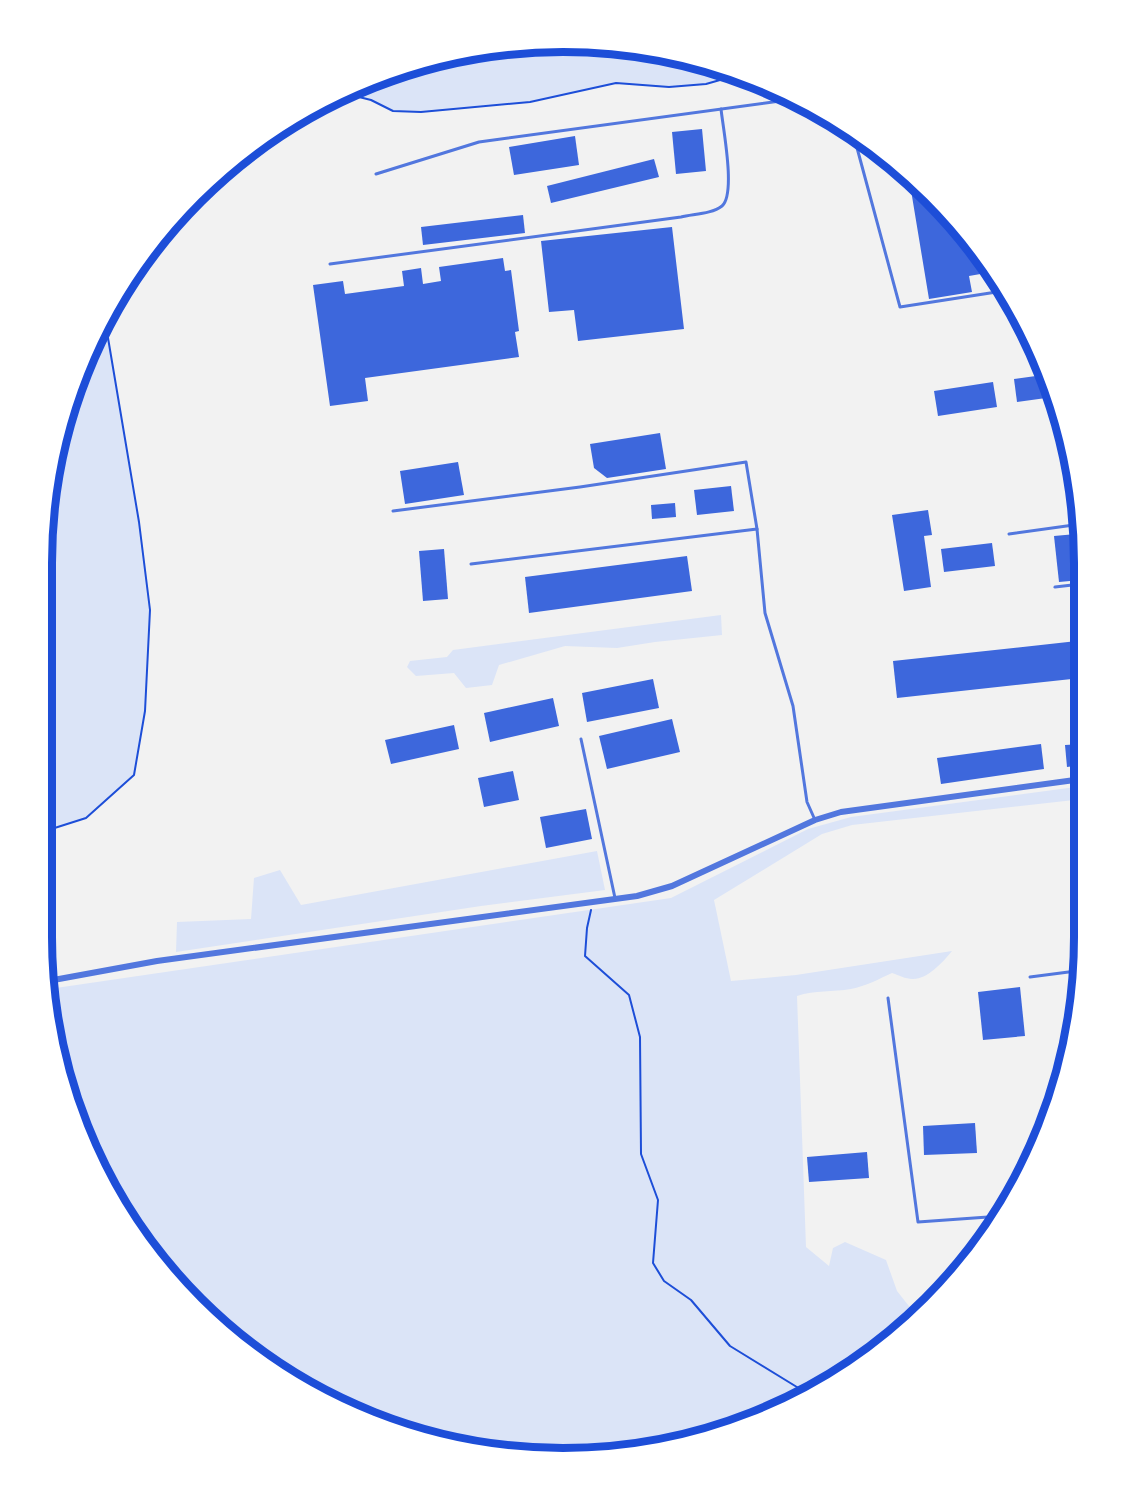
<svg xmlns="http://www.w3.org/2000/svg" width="1127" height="1501" font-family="'Open Sans',sans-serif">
<rect width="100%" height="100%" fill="#f2f2f2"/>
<g fill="#dbe4f7">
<polygon points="530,43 632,47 731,70 741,74 706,84 669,87 616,83 530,102 421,112 393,111 371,100 355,96 339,98 319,105 333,96 429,60"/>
<polygon points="106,326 139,522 150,610 145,711 134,775 86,818 42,832 43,530 60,429"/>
<polygon points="721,615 722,635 655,642 617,648 565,646 499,665 492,685 466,688 454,673 416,676 407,667 410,661 447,657 453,650"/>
<path d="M 1083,786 L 1083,799 L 852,825 L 822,834 L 714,900 L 731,981 L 796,975 L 952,951 C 943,962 927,980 912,979 C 906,979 898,975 892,973 C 879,979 866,986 851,989 C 833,992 815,990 797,996 L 806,1247 L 829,1266 L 833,1248 L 845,1242 L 886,1260 L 897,1291 L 916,1315 L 921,1314 L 881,1351 L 731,1431 L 598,1458 L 461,1449 L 333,1405 L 219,1329 L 112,1199 L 60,1073 L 49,989 L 671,898 L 808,829 L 851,817 Z"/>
<polygon points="597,851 605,890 481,906 176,952 177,922 251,919 254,878 280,870 301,905"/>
</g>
<g fill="#3d67dc">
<polygon points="702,129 706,171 676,174 672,132"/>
<polygon points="575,136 579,165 514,175 509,147"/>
<polygon points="654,159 659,177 551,203 547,186"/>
<polygon points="908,172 977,246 992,272 969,276 972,292 929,299"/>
<polygon points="523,215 525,233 423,245 421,227"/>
<polygon points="672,227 684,329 578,341 574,310 549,312 541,241"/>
<polygon points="503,258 505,271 511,270 519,331 515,332 519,357 365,378 368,401 330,406 313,285 343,281 345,294 404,286 402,271 421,268 423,284 441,281 439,267"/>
<polygon points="1043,375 1046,398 1017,402 1014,379"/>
<polygon points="993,382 997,407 938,416 934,391"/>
<polygon points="660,433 666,469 607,478 594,468 590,444"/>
<polygon points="458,462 464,495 405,504 400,471"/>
<polygon points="731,486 734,511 697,515 694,490"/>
<polygon points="675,503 676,517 652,519 651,505"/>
<polygon points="928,510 932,535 924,536 931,587 904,591 892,515"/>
<polygon points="1076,534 1081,580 1059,582 1054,536"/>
<polygon points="992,543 995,566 944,572 941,549"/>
<polygon points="444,549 448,599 423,601 419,551"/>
<polygon points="687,556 692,591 529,613 525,577"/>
<polygon points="1077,641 1081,678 897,698 893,661"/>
<polygon points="653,679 659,708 587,722 582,693"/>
<polygon points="553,698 559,726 490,742 484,713"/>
<polygon points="672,719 680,752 607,769 599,736"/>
<polygon points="454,725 459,749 391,764 385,740"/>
<polygon points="1041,744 1044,769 941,784 937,758"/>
<polygon points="1082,744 1082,765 1067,767 1065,745"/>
<polygon points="513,771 519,800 484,807 478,778"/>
<polygon points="586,809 592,839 546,848 540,817"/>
<polygon points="1020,987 1025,1036 983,1040 978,992"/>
<polygon points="975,1123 977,1153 924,1155 923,1126"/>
<polygon points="867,1152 869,1178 809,1182 807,1157"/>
</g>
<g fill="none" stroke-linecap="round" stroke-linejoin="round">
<g stroke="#1d4ed8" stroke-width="2">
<polyline points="319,105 339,98 355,96 371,100 393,111 421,112 530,102 616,83 669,87 706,84 741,74"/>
<polyline points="42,832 86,818 134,775 145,711 150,610 139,522 106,326"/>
<polyline points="591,910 587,928 585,956 629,995 640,1037 641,1154 658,1200 653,1263 664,1281 691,1300 730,1346 805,1392"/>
</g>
<g stroke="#5277de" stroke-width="3">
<polyline points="853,133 900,307 1003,291"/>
<polyline points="376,174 479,142 795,99"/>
<path d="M 330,264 L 681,217 C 693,214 712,214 722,206 C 736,194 723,128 721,109"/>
<polyline points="393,511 580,487 746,462 757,529"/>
<polyline points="1009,534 1081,524"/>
<polyline points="471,564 757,529 765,613 793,706 807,802 815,820"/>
<polyline points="1055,587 1081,584"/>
<polyline points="581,739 615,898"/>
<polyline points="1030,977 1084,970"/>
<polyline points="888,998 918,1222 1002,1216"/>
</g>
<polyline stroke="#5277de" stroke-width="6" points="48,981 157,961 637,896 672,886 815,820 841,812 1082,779"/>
</g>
<path d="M0 0H1127V1501H0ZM563 52H563A511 511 0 0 1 1074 563V937A511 511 0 0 1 563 1448H563A511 511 0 0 1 52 937V563A511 511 0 0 1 563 52Z" fill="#fff" fill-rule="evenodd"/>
<path fill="none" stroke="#1d4ed8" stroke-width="8" d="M563 52H563A511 511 0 0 1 1074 563V937A511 511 0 0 1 563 1448H563A511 511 0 0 1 52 937V563A511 511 0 0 1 563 52Z"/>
</svg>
